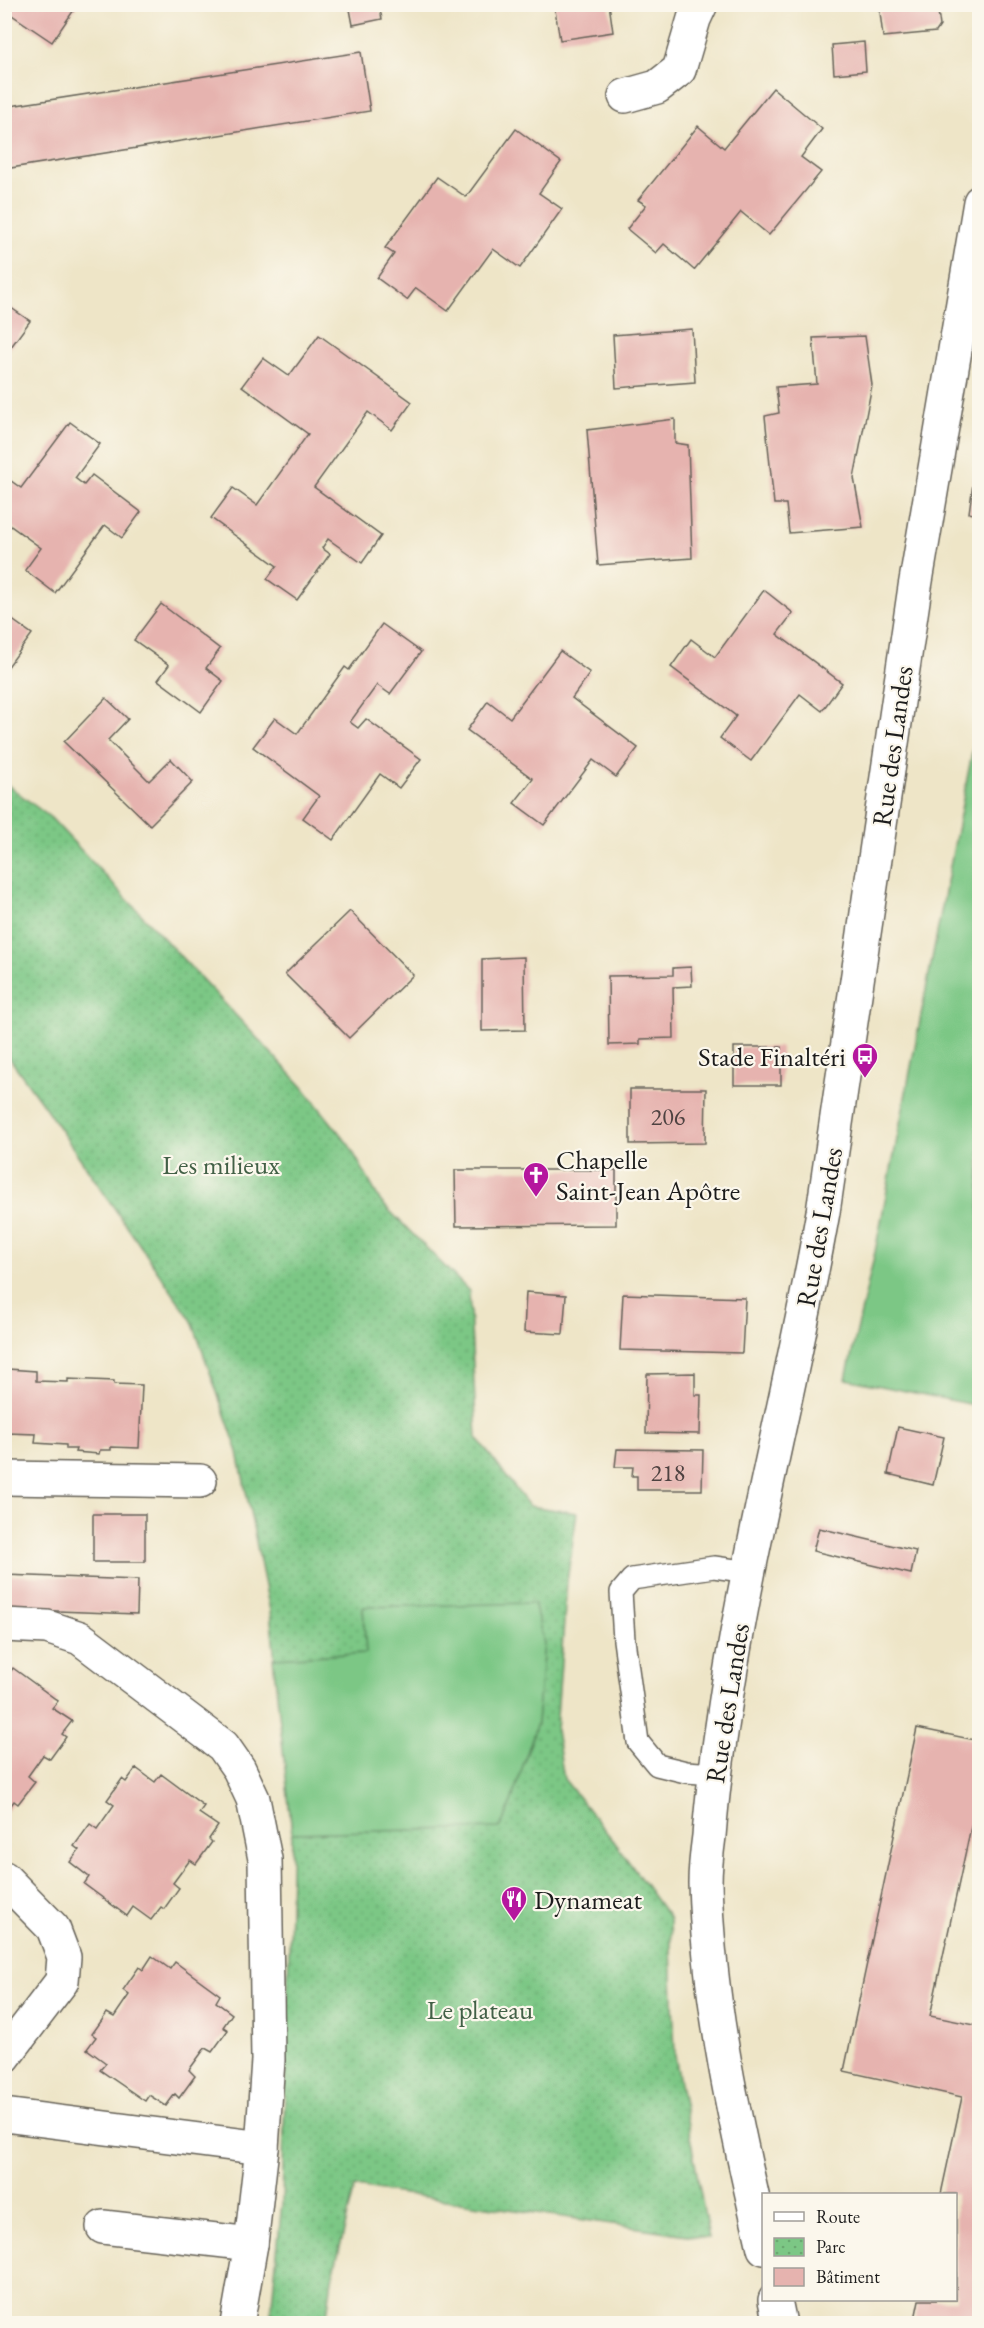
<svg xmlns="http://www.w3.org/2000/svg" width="984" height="2328" font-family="'EB Garamond',serif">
<defs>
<pattern id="park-dots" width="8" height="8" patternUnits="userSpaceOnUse" patternTransform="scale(1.5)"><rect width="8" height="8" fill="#7cc785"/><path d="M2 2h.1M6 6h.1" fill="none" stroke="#6baa72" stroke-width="1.8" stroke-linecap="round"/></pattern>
</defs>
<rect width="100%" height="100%" fill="#fbf7ec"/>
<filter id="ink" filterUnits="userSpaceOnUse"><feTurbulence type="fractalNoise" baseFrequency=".0167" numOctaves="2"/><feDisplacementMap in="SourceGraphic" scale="12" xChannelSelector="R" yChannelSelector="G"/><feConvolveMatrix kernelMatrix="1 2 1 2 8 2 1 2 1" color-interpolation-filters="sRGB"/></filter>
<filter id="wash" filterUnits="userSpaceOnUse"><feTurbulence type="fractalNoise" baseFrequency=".008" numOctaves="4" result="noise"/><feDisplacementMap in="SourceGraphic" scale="24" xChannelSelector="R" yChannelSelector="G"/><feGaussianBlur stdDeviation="1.35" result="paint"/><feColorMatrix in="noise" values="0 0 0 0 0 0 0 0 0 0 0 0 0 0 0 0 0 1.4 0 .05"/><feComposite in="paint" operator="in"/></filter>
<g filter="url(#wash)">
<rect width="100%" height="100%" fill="#eee5c7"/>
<polygon fill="url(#park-dots)" stroke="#4c7250" stroke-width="1.5" points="5,783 51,818 302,1086 349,1145 381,1202 469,1291 477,1438 529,1506 577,1513 567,1581 556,1730 564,1779 616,1844 670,1919 675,2056 709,2238 355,2187 332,2279 326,2323 270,2323 282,2202 292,1833 270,1611 238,1452 192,1321 42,1103 5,1052"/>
<g fill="#7cc785" stroke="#4c7250" stroke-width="1.5">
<polygon points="979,717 980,1406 979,1406 846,1379 875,1252"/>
<polygon points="534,1603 544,1643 537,1723 507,1814 499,1828 292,1833 273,1658 366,1653 363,1607"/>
</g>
<g id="blocks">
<g fill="#e6b3af">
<polygon points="15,4 78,4 52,42 9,13"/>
<polygon points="349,4 379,4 382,19 353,25"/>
<polygon points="554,4 609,4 613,32 560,40"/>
<polygon points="879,4 937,4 940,26 936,32 883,37"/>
<polygon points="864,42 866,71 834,74 832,45"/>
<polygon points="361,52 370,111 4,169 4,107"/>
<polygon points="773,88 822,129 801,157 821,172 769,235 741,212 694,270 664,244 656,253 627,229 646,205 638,200 698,126 724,148"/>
<polygon points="516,129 561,162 539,193 562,209 520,268 493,249 448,311 416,288 407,300 377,278 394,254 385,248 437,177 466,197"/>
<polygon points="4,303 30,321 8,351 4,349"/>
<polygon points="692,329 695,382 616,388 613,335"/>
<polygon points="319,335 412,402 392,430 368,412 314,487 381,536 362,563 328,539 322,548 330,554 297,600 267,579 277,566 211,518 233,488 257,505 308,434 242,386 263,358 289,376"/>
<polygon points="865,336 872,385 854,478 863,527 789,533 786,504 774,504 765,416 779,413 776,387 817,384 813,338"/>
<polygon points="675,419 675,443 688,445 692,558 598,565 587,430"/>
<polygon points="70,422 100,444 75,478 84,485 92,475 141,512 122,538 105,525 55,593 25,570 41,548 4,521 4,476 21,488"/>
<polygon points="978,448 980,448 980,516 969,513"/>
<polygon points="764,590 793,613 777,634 842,683 822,711 800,694 751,761 720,738 736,716 671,667 691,639 715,657"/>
<polygon points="161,604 220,649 206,668 223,681 201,712 158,680 169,665 134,640"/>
<polygon points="4,614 32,634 4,672"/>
<polygon points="382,624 421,652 390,694 377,685 350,722 358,728 366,719 421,759 399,788 380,774 333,840 303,818 319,796 253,747 275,718 297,734 345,667 349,670"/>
<polygon points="560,651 590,673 572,698 638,748 616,777 593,760 544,825 514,803 533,779 467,730 488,701 510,718"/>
<polygon points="106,698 128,719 108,740 149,781 171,759 193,782 150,825 64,742"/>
<polygon points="350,911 413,975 349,1038 285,974"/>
<polygon points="524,957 525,1030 482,1031 482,959"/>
<polygon points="691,967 692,986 673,987 674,1038 640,1039 640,1044 609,1045 608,976 673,975 673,968"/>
<rect x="734" y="1047" width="47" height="38"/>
<polygon points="630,1089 706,1089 705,1143 630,1144"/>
<polygon points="455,1170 616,1170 616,1225 456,1226"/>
<polygon points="526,1292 566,1295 563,1334 524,1332"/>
<polygon points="623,1294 745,1298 742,1353 620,1350"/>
<polygon points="4,1365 8,1366 8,1369 36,1371 36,1381 68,1382 68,1379 114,1381 114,1384 142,1385 139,1448 111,1447 111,1450 100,1450 99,1454 75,1452 76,1449 66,1449 66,1445 35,1443 36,1434 7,1433 4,1438"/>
<polygon points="695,1373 695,1395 701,1395 700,1434 646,1433 647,1374"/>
<polygon points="898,1427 944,1437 933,1485 888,1474"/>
<polygon points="617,1449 703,1450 702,1490 637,1490 637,1476 632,1476 633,1467 615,1467"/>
<rect x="93" y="1514" width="52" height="48"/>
<polygon points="819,1528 916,1551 911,1574 813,1551"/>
<polygon points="4,1575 138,1580 137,1614 4,1609"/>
<polygon points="13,1668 58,1701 52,1708 72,1721 62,1734 66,1737 50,1759 43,1755 28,1776 35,1782 18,1804 14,1801 4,1815 4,1673 8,1675"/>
<polygon points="917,1728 980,1741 980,1814 974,1813 930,2016 980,2026 980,2324 914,2324 919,2300 956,2300 956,2194 941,2194 962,2097 844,2071"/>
<polygon points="136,1768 155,1782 161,1774 204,1806 199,1813 218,1826 209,1839 212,1842 196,1864 190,1860 173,1883 179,1888 164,1909 161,1907 151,1920 133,1907 127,1916 84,1884 89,1877 70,1862 79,1850 74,1846 90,1824 97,1829 114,1805 107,1800 122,1779 126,1782"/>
<polygon points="152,1956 170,1969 175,1962 220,1995 216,2002 232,2014 223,2027 228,2030 212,2052 205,2048 189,2070 195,2076 179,2098 175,2094 166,2106 149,2095 145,2101 100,2070 106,2063 87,2049 96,2037 92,2034 107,2013 114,2017 129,1995 123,1990 139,1967 143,1970"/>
</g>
</g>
</g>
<g filter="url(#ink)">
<use href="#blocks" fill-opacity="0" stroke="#666258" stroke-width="1.5"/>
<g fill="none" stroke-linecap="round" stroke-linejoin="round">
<g stroke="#666258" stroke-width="24">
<polyline id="service" points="715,1774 686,1772 657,1765 638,1742 624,1640 621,1592 632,1579 714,1567 749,1572"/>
</g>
<g stroke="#666258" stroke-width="36">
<g id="minor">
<polyline points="625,96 657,87 679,70 694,19 701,4"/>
<polyline points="4,1478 200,1481"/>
<polyline points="4,1625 47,1627 80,1638 223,1746 239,1769 253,1799 265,1859 268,2060 262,2148 251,2244 237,2324"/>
<polyline points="4,1878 53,1928 64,1957 62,1981 4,2057"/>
<polyline points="4,2115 262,2148"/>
<polyline points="103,2227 251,2244"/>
<path d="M 764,2248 C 736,2126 709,2009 705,1883 C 705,1868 707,1851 709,1836 C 712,1797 717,1759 723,1720 C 747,1550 793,1382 823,1212 L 915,587 L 980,202"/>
<polyline points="775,2300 780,2324"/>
</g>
</g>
<use href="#service" stroke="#fff" stroke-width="21"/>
<use href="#minor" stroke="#fff" stroke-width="33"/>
</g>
</g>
<defs>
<g id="bus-pin" transform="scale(1.35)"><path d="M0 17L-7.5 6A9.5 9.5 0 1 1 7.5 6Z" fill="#b5179e" stroke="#fbf7ec"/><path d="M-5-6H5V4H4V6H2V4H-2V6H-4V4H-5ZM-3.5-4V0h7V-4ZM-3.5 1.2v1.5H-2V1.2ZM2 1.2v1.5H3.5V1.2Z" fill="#fff"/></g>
<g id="church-pin" transform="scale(1.35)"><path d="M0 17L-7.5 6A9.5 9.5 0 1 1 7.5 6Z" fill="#b5179e" stroke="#fbf7ec"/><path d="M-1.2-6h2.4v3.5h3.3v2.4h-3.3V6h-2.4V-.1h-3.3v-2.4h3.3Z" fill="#fff"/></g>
<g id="restaurant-pin" transform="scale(1.35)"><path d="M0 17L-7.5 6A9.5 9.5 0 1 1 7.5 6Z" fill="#b5179e" stroke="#fbf7ec"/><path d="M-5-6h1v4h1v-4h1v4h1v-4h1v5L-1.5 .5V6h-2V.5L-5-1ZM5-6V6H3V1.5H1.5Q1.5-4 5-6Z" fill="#fff"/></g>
</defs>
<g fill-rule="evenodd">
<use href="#bus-pin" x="865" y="1056"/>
<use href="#church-pin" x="536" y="1175"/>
<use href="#restaurant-pin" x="514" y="1899"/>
</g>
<g text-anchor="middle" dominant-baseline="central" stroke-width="4.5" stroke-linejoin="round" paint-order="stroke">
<g font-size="24" fill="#4e4241">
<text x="668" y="1116">206</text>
<text x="668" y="1472">218</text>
</g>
<g font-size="27" fill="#1c1c1c" stroke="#fbf7ec">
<text transform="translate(892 746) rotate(-82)">Rue des Landes</text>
<text transform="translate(819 1227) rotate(-80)">Rue des Landes</text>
<text transform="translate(727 1703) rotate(-81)">Rue des Landes</text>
</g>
<g font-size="27" fill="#1c1c1c" stroke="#fbf7ec" text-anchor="start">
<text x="846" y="1056" text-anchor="end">Stade Finaltéri</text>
<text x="556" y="1159">Chapelle<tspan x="556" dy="31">Saint-Jean Apôtre</tspan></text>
<text x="534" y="1899">Dynameat</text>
</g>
<g font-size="27" fill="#426046" stroke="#fbf7ec">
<text x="221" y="1164">Les milieux</text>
<text x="480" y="2009">Le plateau</text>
</g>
</g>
<rect width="984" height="2328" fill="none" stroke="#fbf7ec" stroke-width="24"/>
<rect x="762" y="2193" width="195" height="108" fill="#fbf7ec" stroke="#a29f99" stroke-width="1.5"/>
<rect x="774" y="2212" width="30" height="9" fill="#ffffff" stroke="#a29f99" stroke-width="1.5"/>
<text x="816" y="2223" font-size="18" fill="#1c1c1c">Route</text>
<rect x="774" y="2238" width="30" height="18" fill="url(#park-dots)" stroke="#a29f99" stroke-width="1.5"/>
<text x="816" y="2253" font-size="18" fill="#1c1c1c">Parc</text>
<rect x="774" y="2268" width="30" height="18" fill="#e6b3af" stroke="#a29f99" stroke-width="1.5"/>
<text x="816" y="2283" font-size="18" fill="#1c1c1c">Bâtiment</text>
</svg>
